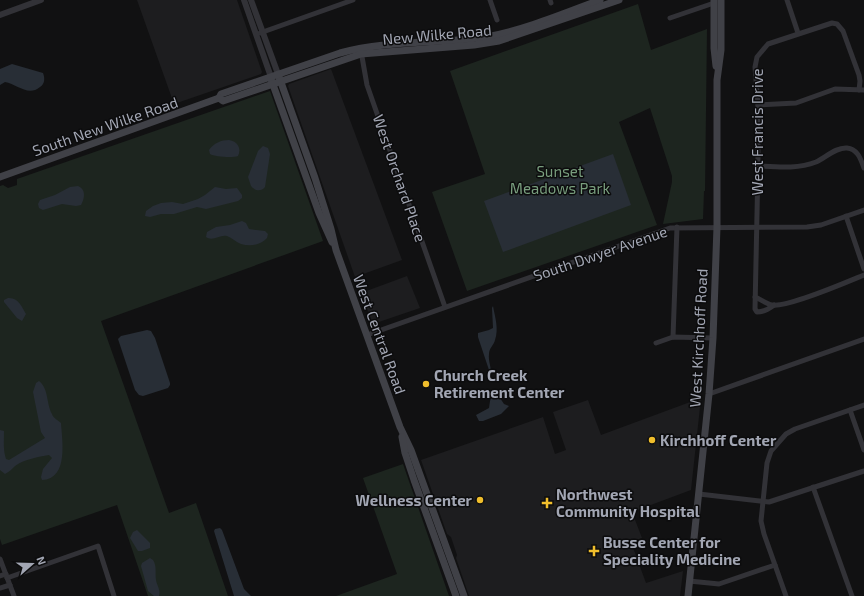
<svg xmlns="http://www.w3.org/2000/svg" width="864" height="596" font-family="'Exo 2',sans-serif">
<rect width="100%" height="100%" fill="#111112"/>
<g fill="#1d1d1f">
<polygon points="137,0 237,0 262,72 261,74 174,104"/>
<polygon points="331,69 402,260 355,277 288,86 289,84"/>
<polygon points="407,276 420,308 373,324 361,293"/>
<polygon points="701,398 691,490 632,512 642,538 631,542 646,583 683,571 680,596 469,596 456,558 457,555 451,537 447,534 421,460 543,417 555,454 566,450 553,412 588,400 601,435"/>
</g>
<g fill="#1d251f">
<polygon points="638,4 651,50 707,29 705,191 704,191 703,219 663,224 672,182 672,176 650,108 619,122 657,225 467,291 432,192 485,174 450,71"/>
<polygon points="270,91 323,241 101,321 169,513 196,503 228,596 148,596 117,505 2,545 0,539 0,186 3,185 8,188 17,185 17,179"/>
<polygon points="403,464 449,596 336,596 397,574 363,478"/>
</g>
<g fill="#282e36">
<path d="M 12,64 L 43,73 C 45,78 45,84 40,87 C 28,97 17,84 5,82 L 0,85 L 0,69 Z"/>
<path d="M 229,140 C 237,141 242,148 238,156 C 233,158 215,157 210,154 L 209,150 C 214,143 221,140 229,140 Z"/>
<path d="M 263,146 L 268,148 L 270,154 L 265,187 C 261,192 255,191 251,186 L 248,177 L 258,151 Z"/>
<polygon points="613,154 631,205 503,252 484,201"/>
<path d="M 78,186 C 86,189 85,198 81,205 L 76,206 L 62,204 L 43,210 L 39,208 L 38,204 L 40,200 L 55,195 L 70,187 Z"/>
<polygon points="215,187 226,189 237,188 242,195 242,198 238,201 206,209 197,207 174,214 161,214 150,217 145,216 146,211 153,206 161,203 172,202 183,204 198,199 205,195"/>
<path d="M 242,221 L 246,223 L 249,229 L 265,231 L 268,234 L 267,238 C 261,245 250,247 241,244 C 236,242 232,238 227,236 C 220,234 213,242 206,237 L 207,232 L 216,227 L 230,225 Z"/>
<path d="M 8,298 C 18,297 22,307 26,314 L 22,321 L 17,318 L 4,302 L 4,300 Z"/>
<path d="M 493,306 C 495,317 499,329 495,340 C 494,345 489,348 489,354 C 488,361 492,369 491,376 L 478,337 L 478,333 L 489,330 L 493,328 L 492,308 Z"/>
<polygon points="147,330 151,331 155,338 170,383 170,385 168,388 143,396 139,395 135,390 118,339 121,336"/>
<path d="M 39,381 C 49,389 46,403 52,414 C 53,418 58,420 61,423 C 62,440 69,479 42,480 L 41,477 L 43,469 L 52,458 L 49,455 C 38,457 25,459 15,466 C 12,469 9,472 5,474 L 0,470 L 0,430 L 4,431 C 4,441 3,450 6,459 L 9,460 L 45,438 L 41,432 L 33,392 L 36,383 Z"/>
<polygon points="494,389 504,404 509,406 501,414 483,421 479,421 476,415 489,408 490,401"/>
<polygon points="220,528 222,530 244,589 251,596 234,596 214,531 215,529"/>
<polygon points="137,530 150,543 150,548 142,551 138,551 130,538 133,532"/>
<path d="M 150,558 L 153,560 C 157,566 155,573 156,580 C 157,586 161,590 159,596 L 154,596 L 148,591 L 141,566 L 142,563 Z"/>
</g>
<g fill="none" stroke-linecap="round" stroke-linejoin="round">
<g stroke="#323237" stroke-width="5">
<polyline points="490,0 497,20"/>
<polyline points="550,0 551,3"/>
<polyline points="787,0 798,33"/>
<polyline points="670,18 714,3"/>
<polyline points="260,33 353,0"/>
<polyline points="361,51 367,85 445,307"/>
<polyline points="758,105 796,103 835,89 864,90"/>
<path d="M 758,166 C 778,167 798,169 816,162 C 825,158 836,147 847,148 C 858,149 861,160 864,168"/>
<polyline points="846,216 864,269"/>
<path d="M 755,297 C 760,299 767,304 772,305 C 787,308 847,282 864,275"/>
<path d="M 774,305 C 769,309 764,312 757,312 L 755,309 L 758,166 L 758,105 L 755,67 L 757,57 L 768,44 L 832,23 L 837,24 L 843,31 L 859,75 L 860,81 L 859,90"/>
<polyline points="367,335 670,228 807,227 821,225 864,210"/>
<polyline points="673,337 677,227"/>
<polyline points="656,343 673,337 713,338"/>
<polyline points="709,394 864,339"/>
<polyline points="850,410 864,450"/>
<polyline points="813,487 852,596"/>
<polyline points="699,494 769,502 864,471"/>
<polyline points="0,559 14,596"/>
<polyline points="0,576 6,574"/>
<polyline points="7,578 98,546 114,596"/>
<polyline points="689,581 719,584 775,565"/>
<polyline points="0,588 10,585"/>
<polyline points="786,596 764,534 761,521 767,463 771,451 786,434 795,429 864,405"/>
</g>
<g stroke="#323237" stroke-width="6">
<polyline points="244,0 271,77"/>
<polyline points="251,0 278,74"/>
<polyline points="0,15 41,0"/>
</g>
<g stroke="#404147" stroke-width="7">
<polyline points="714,0 714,48 716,66"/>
<polyline points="278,74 315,178 331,229 336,250 400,427 411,450 464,596"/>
<polyline points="271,79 319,213 332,242"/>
<path d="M 219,98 L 221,94 L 340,53 C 388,40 438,44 486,37 C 522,31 565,13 600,0"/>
<polyline points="0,177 219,98 223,101 361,54 474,45 499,41 619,0"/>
<polyline points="402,437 405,453 414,480 456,596"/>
<polyline points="688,596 709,394 713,338 717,227 717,80 721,50 721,0"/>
</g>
</g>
<g fill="#f0be2c" stroke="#0c0c0d" stroke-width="1.5">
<circle cx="426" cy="384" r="4"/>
<circle cx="652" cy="440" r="4"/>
<circle cx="480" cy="500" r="4"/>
<path d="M545 497h4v4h4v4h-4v4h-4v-4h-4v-4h4z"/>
<path d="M592 545h4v4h4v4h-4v4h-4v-4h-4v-4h4z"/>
</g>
<g text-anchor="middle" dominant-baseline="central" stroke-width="3" stroke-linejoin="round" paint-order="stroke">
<g font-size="15" fill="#a2a6b3" stroke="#0c0c0d">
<text transform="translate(437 34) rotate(-5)">New Wilke Road</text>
<text transform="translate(105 126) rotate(-19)">South New Wilke Road</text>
<text transform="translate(757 132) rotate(-90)">West Francis Drive</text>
<text transform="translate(400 178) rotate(71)">West Orchard Place</text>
<text transform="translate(600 253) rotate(-19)">South Dwyer Avenue</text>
<text transform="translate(380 334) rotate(70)">West Central Road</text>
<text transform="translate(698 338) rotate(-87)">West Kirchhoff Road</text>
</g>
<g font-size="15" fill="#799e7e" stroke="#0c0c0d">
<text x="560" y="171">Sunset<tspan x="560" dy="17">Meadows Park</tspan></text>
</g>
<g font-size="15" font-weight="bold" fill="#a2a6b3" stroke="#0c0c0d" text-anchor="start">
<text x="434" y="375">Church Creek<tspan x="434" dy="17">Retirement Center</tspan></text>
<text x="660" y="440">Kirchhoff Center</text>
<text x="556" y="494">Northwest<tspan x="556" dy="17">Community Hospital</tspan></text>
<text x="472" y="500" text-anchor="end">Wellness Center</text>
<text x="603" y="542">Busse Center for<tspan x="603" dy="17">Speciality Medicine</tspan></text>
</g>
</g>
<g transform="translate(32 564) rotate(70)" stroke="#0c0c0d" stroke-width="3" paint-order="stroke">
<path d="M0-3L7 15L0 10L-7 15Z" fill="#a2a6b3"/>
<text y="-6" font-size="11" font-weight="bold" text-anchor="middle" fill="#a2a6b3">N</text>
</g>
</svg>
